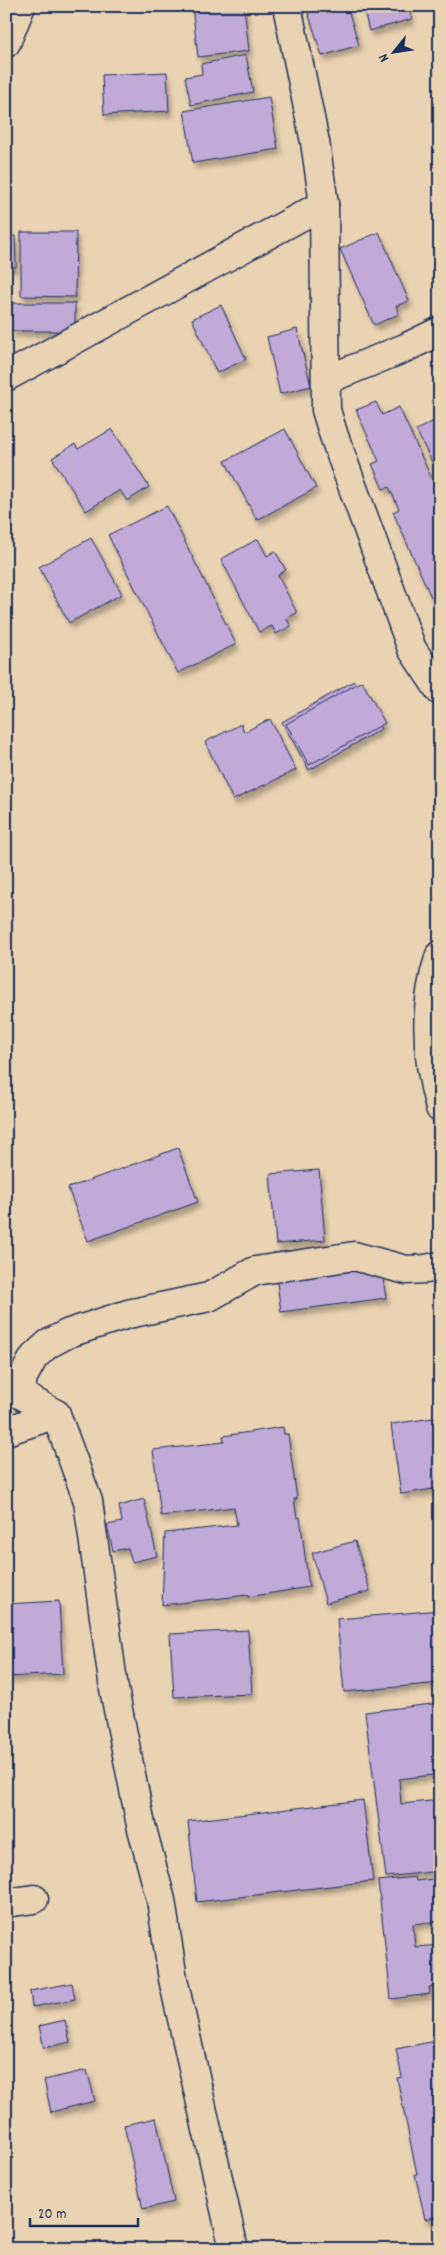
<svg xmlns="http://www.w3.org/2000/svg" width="446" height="2255" font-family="Dekko,sans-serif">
<defs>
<filter id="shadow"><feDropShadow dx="3" dy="5.5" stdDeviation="2.5" flood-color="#0004"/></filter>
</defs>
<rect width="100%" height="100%" fill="#ead3b2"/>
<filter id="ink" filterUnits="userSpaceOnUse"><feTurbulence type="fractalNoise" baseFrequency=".02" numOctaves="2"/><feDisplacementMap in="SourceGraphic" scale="10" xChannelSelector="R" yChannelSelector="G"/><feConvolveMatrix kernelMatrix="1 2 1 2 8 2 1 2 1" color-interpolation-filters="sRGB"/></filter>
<g filter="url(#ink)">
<g fill="#c1a9d8" stroke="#1b2f5e" filter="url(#shadow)">
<polygon points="192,6 244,6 249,51 198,57"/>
<polygon points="306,6 347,6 359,45 322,56"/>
<polygon points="363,6 408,6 412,19 369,31"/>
<polygon points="246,55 253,92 191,105 185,77 202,74 201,64"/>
<polygon points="167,72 169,111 104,115 102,75"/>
<polygon points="269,97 278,149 193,163 184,111"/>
<polygon points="21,232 76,232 75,297 21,296"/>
<polygon points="379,232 409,301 396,306 399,314 374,325 340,249"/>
<polygon points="6,235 15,236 16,267 6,267"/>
<polygon points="12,303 75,303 75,331 11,331"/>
<polygon points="221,305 246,359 217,373 192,319"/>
<polygon points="297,329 311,386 280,394 267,337"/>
<polygon points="376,402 382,415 399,407 440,497 440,502 437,503 440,510 440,593 431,597 393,512 399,509 389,487 383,489 372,464 379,461 356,410"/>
<polygon points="440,418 440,478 416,430"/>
<polygon points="112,429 149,487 127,501 120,490 86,511 52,458 75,444 78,449"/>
<polygon points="285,429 316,488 257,520 225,461"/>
<polygon points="167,506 236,644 178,673 108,535"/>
<polygon points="91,538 122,594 69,623 39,567"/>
<polygon points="258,539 267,556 275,551 286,570 278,575 297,613 286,618 291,626 276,634 272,626 259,632 221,559"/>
<polygon points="354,681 381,729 309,770 282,722"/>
<polygon points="362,681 385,723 309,765 286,724"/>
<polygon points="270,719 296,770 233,800 205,742 241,724 244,732"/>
<polygon points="178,1148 198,1202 88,1241 68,1188"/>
<polygon points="319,1170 325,1240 276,1244 270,1174"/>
<polygon points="318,1247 321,1267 380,1259 386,1298 281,1312 273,1253"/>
<polygon points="440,1417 440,1488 401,1494 391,1424"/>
<polygon points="283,1427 284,1434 288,1434 297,1499 294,1499 297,1518 300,1517 309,1587 248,1597 248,1595 162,1605 165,1533 237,1525 234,1507 161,1516 153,1450 224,1442 223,1436"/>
<polygon points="144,1499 157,1556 132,1562 128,1548 113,1551 107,1525 122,1522 119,1506"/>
<polygon points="355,1541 370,1591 326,1603 312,1553"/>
<polygon points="59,1601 63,1674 6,1677 6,1604"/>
<polygon points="440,1610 440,1683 344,1692 337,1619"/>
<polygon points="248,1630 252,1694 174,1697 170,1634"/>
<polygon points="440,1703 440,1774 399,1779 401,1804 440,1800 440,1871 386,1877 365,1712"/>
<polygon points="363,1800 373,1881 197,1902 188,1821"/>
<polygon points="415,1877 416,1881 440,1878 440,1921 413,1924 415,1947 440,1945 440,1986 429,1987 430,1994 391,1999 378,1881"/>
<polygon points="72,1983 75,1999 32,2007 30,1991"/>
<polygon points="65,2020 70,2042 44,2048 39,2026"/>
<polygon points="440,2040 440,2216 425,2219 415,2174 417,2174 397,2078 402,2077 396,2049"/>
<polygon points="87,2070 95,2101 51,2112 44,2080"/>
<polygon points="156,2118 174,2202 143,2209 124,2125"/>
</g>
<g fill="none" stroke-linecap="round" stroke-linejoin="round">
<g stroke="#1b2f5e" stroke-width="31">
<g id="minor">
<polyline points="287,6 315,142 324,204 326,410 334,436 412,649 440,691"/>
<polyline points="6,43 21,6"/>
<polyline points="6,377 324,204"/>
<polyline points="326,380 405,348 440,331"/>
<path d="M 440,955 C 423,1005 426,1057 440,1108"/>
<polyline points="6,1431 56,1414"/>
<polyline points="6,1903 34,1899"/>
<polyline points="234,2249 173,1979 161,1900 141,1825 114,1689 88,1501 56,1414 20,1394 23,1377 34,1357 48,1344 69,1333 128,1314 209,1297 255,1271 354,1256 406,1270 426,1269 440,1266"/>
</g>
</g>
<use href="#minor" stroke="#ead3b2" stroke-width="28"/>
</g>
</g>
<rect width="446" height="2255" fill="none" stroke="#ead3b2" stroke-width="25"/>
<rect x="12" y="12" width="421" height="2230" fill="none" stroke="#1b2f5e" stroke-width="2" filter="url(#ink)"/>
<g transform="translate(394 52) rotate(240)" stroke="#ead3b2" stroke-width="4" paint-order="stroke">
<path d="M0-4L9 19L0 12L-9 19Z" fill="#1b2f5e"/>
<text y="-8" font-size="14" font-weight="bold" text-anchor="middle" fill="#1b2f5e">N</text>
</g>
<path d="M30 2218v8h108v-8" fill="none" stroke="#1b2f5e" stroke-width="2.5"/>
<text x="38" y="2218" font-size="15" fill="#1b2f5e" stroke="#ead3b2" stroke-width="4" paint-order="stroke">20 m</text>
</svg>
